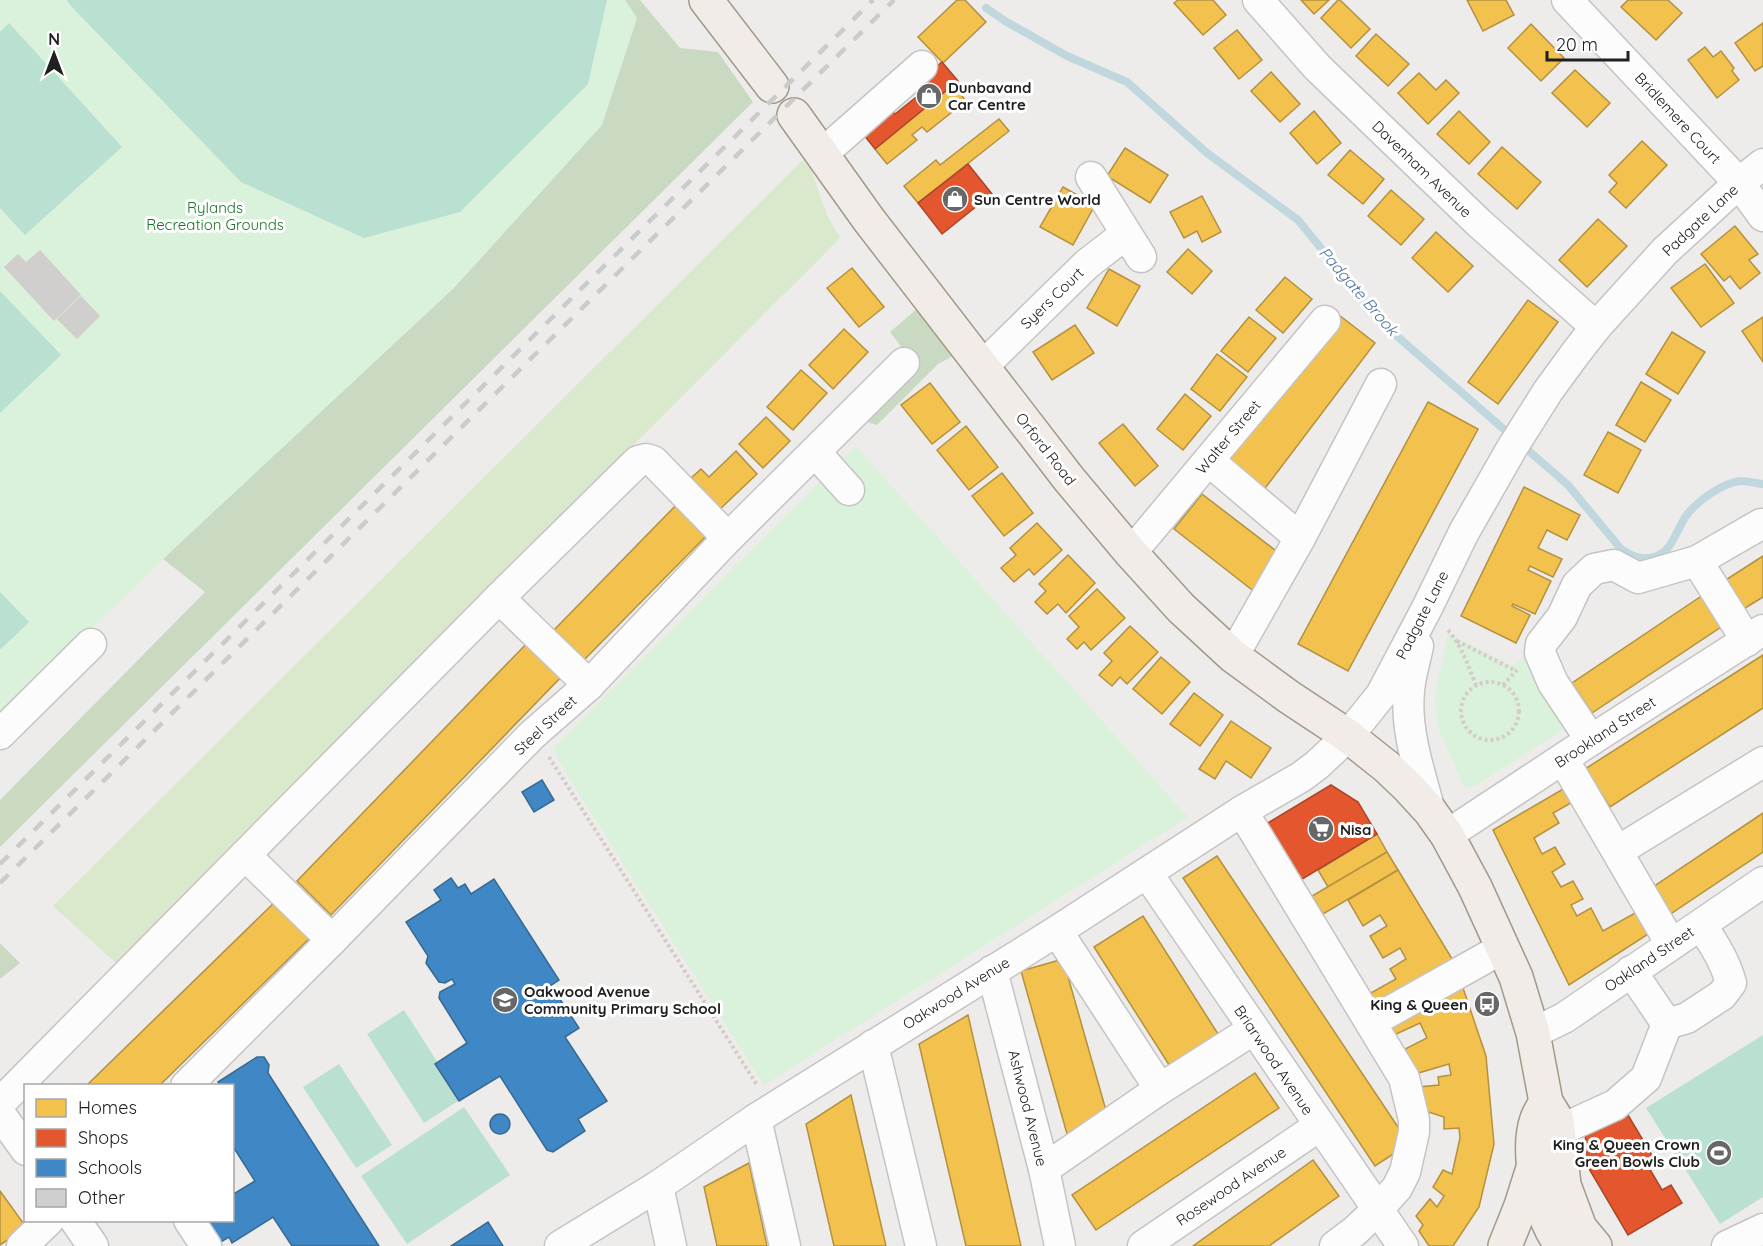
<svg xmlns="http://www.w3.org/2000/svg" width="1763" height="1246" font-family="Quicksand,sans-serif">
<rect width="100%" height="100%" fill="#eeecea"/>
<polygon fill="#dae8cc" points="803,160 811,170 827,215 840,238 116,963 53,906"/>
<g fill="#cadac2">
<polygon points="578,0 640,0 680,48 718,52 753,102 0,847 0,800 205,592 163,559 350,368"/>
<polygon points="918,308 955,355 938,364 877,425 860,420 913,362 890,332"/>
<polygon points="0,943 20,963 0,979"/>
</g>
<g fill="#daf1db">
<polygon points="0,0 625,0 637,18 602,125 454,288 163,559 0,719"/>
<polygon points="856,446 1188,817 764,1085 567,775 553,748"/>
<polygon points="1448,633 1512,666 1528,655 1571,724 1476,786 1464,787 1438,727 1435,696"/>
</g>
<g fill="#b9e0d1">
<polygon points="67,0 607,0 588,84 460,212 364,238 241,182 71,6"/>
<polygon points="9,23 122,147 25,235 0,208 0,32"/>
<polygon points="0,291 61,355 0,413"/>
<polygon points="0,592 29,622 0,650"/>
<polygon points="404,1010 461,1099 424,1123 367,1034"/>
<polygon points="1763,1035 1763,1197 1720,1224 1646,1108"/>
<polygon points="339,1064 392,1145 356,1168 303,1087"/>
<polygon points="464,1107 510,1175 407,1244 361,1176"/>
</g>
<g fill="#f2c14e" stroke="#b39140" stroke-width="1.5">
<polygon points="957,0 965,0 986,22 943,63 918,37"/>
<polygon points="1178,0 1213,0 1226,15 1203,35 1174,3"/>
<polygon points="1301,0 1329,0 1314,14"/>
<polygon points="1338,0 1340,0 1370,29 1351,48 1321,18"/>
<polygon points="1467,0 1506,0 1514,15 1483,31"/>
<polygon points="1628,0 1668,0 1682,13 1656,40 1621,7"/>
<polygon points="1763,23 1763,66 1755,71 1735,43"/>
<polygon points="1531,24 1564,58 1541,81 1508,48"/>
<polygon points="1237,30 1262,60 1239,79 1214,48"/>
<polygon points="1376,34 1409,64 1388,86 1356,56"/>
<polygon points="1705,47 1713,57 1721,51 1734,68 1732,71 1739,80 1717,98 1688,60"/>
<polygon points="1575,70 1610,103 1587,127 1552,93"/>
<polygon points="1271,72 1300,104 1280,122 1251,91"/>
<polygon points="1419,73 1436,90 1446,80 1459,93 1428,124 1398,93"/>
<polygon points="953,85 966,101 927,132 922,127 912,135 917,140 887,164 875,149"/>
<polygon points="1314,111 1341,143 1317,164 1290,133"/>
<polygon points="1459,111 1490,142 1469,164 1437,134"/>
<polygon points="999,119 1009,131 918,203 904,186 936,160 940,165"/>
<polygon points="1642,141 1667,165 1626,208 1609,192 1617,183 1609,175"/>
<polygon points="1502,147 1541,182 1517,209 1478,174"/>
<polygon points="1125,148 1168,175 1150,203 1107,176"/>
<polygon points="1350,150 1384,179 1363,204 1328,175"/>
<polygon points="1063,187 1095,205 1073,245 1040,227"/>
<polygon points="1391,190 1424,219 1401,245 1368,216"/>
<polygon points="1202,196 1221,232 1202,242 1197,231 1184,238 1170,212"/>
<polygon points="1598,219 1627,246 1587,287 1559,260"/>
<polygon points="1735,226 1758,254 1749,260 1760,273 1740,289 1730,276 1724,281 1701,254"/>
<polygon points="1436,232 1473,266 1448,292 1412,258"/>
<polygon points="1188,249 1212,271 1192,294 1167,272"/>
<polygon points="1705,264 1734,303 1701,327 1671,288"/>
<polygon points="852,268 884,307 859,327 827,288"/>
<polygon points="1109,269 1140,286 1117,326 1087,308"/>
<polygon points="1285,277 1312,299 1283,333 1256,310"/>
<polygon points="1528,300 1558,322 1498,404 1468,382"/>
<polygon points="1339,315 1375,343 1263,491 1227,463"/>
<polygon points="1249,317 1276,338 1248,372 1221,351"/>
<polygon points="1763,317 1763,362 1742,331"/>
<polygon points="1075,325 1094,353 1052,380 1033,352"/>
<polygon points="844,329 868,352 833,389 809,365"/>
<polygon points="1672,332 1705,352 1678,394 1646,374"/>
<polygon points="1217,354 1247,377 1220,411 1191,389"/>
<polygon points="801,370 827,393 793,430 767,407"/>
<polygon points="1641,382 1671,400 1645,442 1616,425"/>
<polygon points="930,383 960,422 932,444 901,405"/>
<polygon points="1185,394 1211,416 1183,450 1157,429"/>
<polygon points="1428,402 1478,429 1348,671 1298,644"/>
<polygon points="766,417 790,441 763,468 739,444"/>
<polygon points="1123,424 1158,466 1135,486 1099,443"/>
<polygon points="966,426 998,467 969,490 937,450"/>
<polygon points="1608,432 1641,450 1618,493 1584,475"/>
<polygon points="736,451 757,474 719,510 690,479 701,469 709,477"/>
<polygon points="1002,473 1033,513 1004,536 972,496"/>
<polygon points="1524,487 1580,515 1567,540 1547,530 1538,548 1562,559 1553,577 1530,566 1528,570 1551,581 1535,614 1513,604 1512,606 1530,615 1516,643 1461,616"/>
<polygon points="1202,494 1284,557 1256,593 1174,529"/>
<polygon points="682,499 713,529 584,660 554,630"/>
<polygon points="1037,523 1062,550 1034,575 1029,569 1014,582 1001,568 1016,555 1010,548"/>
<polygon points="1068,555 1095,583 1066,613 1058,604 1047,614 1035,602 1046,591 1039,584"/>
<polygon points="1763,556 1763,597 1742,610 1724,581"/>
<polygon points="1097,589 1125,618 1091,650 1084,642 1077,649 1067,639 1079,627 1069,616"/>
<polygon points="1706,593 1727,623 1592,713 1572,683"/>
<polygon points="1130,626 1158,652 1127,684 1120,677 1112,686 1099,675 1112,661 1104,653"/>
<polygon points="530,640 565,673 331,915 297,881"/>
<polygon points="1763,655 1763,708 1610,807 1585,769"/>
<polygon points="1161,657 1190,682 1162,714 1133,689"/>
<polygon points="1194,693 1223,715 1200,746 1170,724"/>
<polygon points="1231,721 1271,748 1251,778 1226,761 1215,779 1199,769"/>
<polygon points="1570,785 1578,799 1553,813 1559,823 1534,838 1542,854 1555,847 1565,864 1552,872 1561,887 1573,881 1583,899 1571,905 1577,916 1591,908 1603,931 1644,908 1656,929 1569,985 1493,830"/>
<polygon points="1763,813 1763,852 1666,917 1647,891"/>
<polygon points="1377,834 1387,852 1328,887 1318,870"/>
<polygon points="1387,852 1398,870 1323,914 1312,896"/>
<polygon points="1217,856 1402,1133 1401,1149 1375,1166 1183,878"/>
<polygon points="1398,870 1457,967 1380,1013 1369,994 1396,979 1390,969 1406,959 1400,948 1383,958 1370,936 1387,926 1380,915 1363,926 1348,900"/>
<polygon points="281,896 316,932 159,1086 86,1086"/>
<polygon points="1143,916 1220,1037 1171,1068 1094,947"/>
<polygon points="1063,959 1107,1114 1069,1141 1021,971"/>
<polygon points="1460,979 1486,1056 1494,1144 1479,1207 1453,1246 1429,1246 1419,1231 1423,1225 1416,1216 1430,1199 1437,1207 1444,1196 1433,1187 1443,1170 1452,1174 1460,1138 1459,1128 1444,1129 1444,1117 1422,1110 1418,1087 1439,1085 1438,1077 1451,1075 1449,1064 1415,1074 1405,1049 1427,1038 1420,1023 1392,1036 1385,1021"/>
<polygon points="968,1015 1021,1246 966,1246 919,1044"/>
<polygon points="1255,1073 1279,1108 1096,1230 1072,1195"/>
<polygon points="851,1095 886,1246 834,1246 806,1124"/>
<polygon points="1313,1160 1339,1196 1269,1246 1193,1246"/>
<polygon points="749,1163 767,1246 717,1246 704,1187"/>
<polygon points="0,1191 26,1227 0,1245"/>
</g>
<g fill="#e4572e" stroke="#a9462a" stroke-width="1.5">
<polygon points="942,62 958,81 875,149 860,130 889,107 895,114 930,86 923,77"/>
<polygon points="968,164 992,194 942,234 918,203"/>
<polygon points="1331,785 1358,802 1377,834 1299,881 1266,824"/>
<polygon points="1625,1110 1653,1157 1645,1161 1662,1190 1671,1185 1682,1203 1628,1235 1588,1167 1585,1133"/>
</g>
<g fill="#3f88c5" stroke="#366994" stroke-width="1.5">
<polygon points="542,780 554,800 534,812 522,792"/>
<polygon points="451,878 458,888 465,884 471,894 494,879 559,980 538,994 540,999 554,990 579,1028 565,1037 607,1101 578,1119 585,1131 553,1152 547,1150 500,1076 459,1101 435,1064 467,1043 439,998 440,992 455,984 452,979 445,983 439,982 426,963 428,956 406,922 441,900 434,890"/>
<polygon points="257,1057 264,1057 269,1065 268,1073 379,1246 292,1246 273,1217 232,1243 229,1237 219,1243 206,1220 232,1220 232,1195 255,1181 232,1145 232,1086 221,1086 218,1082"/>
<circle cx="500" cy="1124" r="10"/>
<polygon points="488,1222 503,1246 451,1246"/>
</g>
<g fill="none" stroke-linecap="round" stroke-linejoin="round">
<path stroke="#c0d7de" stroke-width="8" d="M 986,8 L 1005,21 L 1067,56 L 1127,82 L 1207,153 L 1298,220 L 1383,324 L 1568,485 L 1621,549 C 1637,561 1657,563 1670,545 C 1676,536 1680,525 1686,516 C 1696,502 1722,483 1740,481 C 1747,481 1756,483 1763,484"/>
</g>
<g fill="#d1cfcd" stroke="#d1cecb" stroke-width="1.5">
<polygon points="40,251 80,295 54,320 5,267 18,255 26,263"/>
<polygon points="81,297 99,316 77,338 58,319"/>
</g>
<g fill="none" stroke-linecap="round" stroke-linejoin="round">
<g stroke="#c5c4c4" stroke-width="33">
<g id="minor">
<polyline points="1258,0 1317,67 1479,223 1596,327"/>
<polyline points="1567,0 1739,183 1763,216"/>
<polyline points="822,154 922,66"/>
<polyline points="1091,177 1141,257"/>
<polyline points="983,366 1087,264 1126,234"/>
<polyline points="815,452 849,490"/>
<polyline points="1209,461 1300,538 1381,384"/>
<polyline points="1131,553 1325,321"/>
<polyline points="1697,561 1747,641"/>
<polyline points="499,598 589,685"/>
<path d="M 1418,646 C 1415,661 1410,676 1409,691 C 1405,731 1420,773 1430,811"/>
<polyline points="1233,656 1300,538"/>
<polyline points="0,734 91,644"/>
<polyline points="1591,740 1553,683 1540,653 1541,644 1562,617 1577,585 1594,569 1614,565 1638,578 1697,561 1761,524"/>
<polyline points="1563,759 1671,944"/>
<polyline points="1242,811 1404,1078 1414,1120 1414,1132 1405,1172 1397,1188 1378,1209 1355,1231 1335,1246"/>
<polyline points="1447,835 1591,740 1763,630"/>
<polyline points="1618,851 1763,762"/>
<polyline points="245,855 332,940"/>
<polyline points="1147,873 1403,1246"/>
<polyline points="1057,931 1160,1089"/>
<polyline points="992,971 1044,1169 1060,1246"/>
<path d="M 1631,971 L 1667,1024 L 1687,1018 L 1722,995 L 1731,983 C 1725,961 1714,944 1701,925"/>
<polyline points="1371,1022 1503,948"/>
<polyline points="1533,1033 1564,1018 1763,882"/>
<polyline points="873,1045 921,1246"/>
<polyline points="186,1086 332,940 532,735 589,685 728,538 904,363"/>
<polyline points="0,1103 499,598 638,461 646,459 653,461 728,538"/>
<polyline points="0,1114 26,1150"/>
<polyline points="756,1119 785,1246"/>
<polyline points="1535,1136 1558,1131 1615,1105 1646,1078 1667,1024"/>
<polyline points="1044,1169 1160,1089 1254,1029"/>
<polyline points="658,1186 671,1246"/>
<polyline points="75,1220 93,1246"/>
<polyline points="189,1220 206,1246"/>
<polyline points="22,1246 49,1220"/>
<polyline points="560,1246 658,1186 756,1119 1057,931 1242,811 1301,777 1317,765 1348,736 1381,695 1427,608 1464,532 1512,448 1548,391 1575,354 1596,327 1665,251 1739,183 1763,164"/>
<polyline points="1143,1246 1319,1126"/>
<polyline points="1727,1246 1763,1229"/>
</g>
</g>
<g stroke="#a29a88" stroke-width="36">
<g id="major">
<polyline points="706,0 772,86"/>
<polyline points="794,115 869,220 1069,479 1131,553 1181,608 1233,656 1289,697 1348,736 1387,767 1409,788 1430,811 1447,835 1475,887 1516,977 1533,1033 1546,1102 1557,1120 1564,1185 1580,1228 1595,1246"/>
<path d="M 1546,1102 C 1543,1108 1539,1113 1537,1119 C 1525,1153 1540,1218 1562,1246"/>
<polyline points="1505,1246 1521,1206 1533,1168"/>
</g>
</g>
<g stroke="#d6cbc9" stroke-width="4" stroke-dasharray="3 3" stroke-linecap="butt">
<path d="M 1448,630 C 1462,647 1468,665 1476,685"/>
<polyline points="1457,641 1516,671"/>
<circle cx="1490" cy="711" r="29"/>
<polyline points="1503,685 1517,670"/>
<polyline points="549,757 757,1085"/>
</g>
<use href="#minor" stroke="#fcfcfc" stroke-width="30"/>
<use href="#major" stroke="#f1ece7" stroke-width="33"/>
<g stroke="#cbcbcb" stroke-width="4.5" stroke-dasharray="12 12" stroke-linecap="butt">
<polyline points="0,864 873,0"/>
<polyline points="0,883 894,0"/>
</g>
</g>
<defs>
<g id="shop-disc" transform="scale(1.35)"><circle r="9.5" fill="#686767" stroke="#fff"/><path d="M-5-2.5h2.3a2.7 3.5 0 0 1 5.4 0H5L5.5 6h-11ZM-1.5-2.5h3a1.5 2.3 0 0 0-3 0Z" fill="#fff"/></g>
<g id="supermarket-disc" transform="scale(1.35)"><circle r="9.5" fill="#686767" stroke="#fff"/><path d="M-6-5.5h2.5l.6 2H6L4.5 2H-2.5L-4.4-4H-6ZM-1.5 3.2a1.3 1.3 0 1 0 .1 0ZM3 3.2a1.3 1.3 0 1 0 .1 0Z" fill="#fff"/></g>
<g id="school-disc" transform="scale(1.35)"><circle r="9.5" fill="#686767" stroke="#fff"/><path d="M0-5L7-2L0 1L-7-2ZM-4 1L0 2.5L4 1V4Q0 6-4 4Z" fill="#fff"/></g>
<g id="bus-disc" transform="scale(1.35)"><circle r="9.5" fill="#686767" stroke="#fff"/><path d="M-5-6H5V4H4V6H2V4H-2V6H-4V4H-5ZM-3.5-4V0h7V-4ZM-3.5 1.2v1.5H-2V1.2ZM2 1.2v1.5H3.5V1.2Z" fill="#fff"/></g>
<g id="stadium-disc" transform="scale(1.35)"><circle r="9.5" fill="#686767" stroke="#fff"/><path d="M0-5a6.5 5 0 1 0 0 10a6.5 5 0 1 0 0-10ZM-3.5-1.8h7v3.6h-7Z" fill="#fff"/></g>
</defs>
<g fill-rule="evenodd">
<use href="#shop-disc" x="929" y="96"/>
<use href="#shop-disc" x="955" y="199"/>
<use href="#supermarket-disc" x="1321" y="829"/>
<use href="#school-disc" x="505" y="1000"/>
<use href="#bus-disc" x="1487" y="1004"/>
<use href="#stadium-disc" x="1719" y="1153"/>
</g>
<g text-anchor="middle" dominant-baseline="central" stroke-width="6" stroke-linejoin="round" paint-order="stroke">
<g font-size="15" font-weight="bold" fill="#202020" stroke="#fff" text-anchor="start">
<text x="948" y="87">Dunbavand<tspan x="948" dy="17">Car Centre</tspan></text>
<text x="974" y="199">Sun Centre World</text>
<text x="1340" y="829">Nisa</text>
<text x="524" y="991">Oakwood Avenue<tspan x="524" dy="17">Community Primary School</tspan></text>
<text x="1468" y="1004" text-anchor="end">King &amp; Queen</text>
<text x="1700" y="1144" text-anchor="end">King &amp; Queen Crown<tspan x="1700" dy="17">Green Bowls Club</tspan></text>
</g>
<g font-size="15" fill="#202020" stroke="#fff">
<text transform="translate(1678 118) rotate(47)">Bridlemere Court</text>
<text transform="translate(1422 169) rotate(44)">Davenham Avenue</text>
<text transform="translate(1700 220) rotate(-43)">Padgate Lane</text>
<text transform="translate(1052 298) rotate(-44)">Syers Court</text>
<text transform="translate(1228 437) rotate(-50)">Walter Street</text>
<text transform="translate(1046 449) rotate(52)">Orford Road</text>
<text transform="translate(1422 615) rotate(-63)">Padgate Lane</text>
<text transform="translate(545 725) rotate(-43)">Steel Street</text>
<text transform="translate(1605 732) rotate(-33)">Brookland Street</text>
<text transform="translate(1649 959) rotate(-34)">Oakland Street</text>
<text transform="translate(956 993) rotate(-32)">Oakwood Avenue</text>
<text transform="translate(1274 1060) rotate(56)">Briarwood Avenue</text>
<text transform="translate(1028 1108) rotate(76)">Ashwood Avenue</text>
<text transform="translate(1231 1186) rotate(-34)">Rosewood Avenue</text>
</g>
<g font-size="15" fill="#177521" stroke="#fff">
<text x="215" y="207">Rylands<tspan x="215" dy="17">Recreation Grounds</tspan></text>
</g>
<g font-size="16" font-style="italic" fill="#5278a0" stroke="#fff">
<text transform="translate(1359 291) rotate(49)">Padgate Brook</text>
</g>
</g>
<rect x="24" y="1084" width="210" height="138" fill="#ffffff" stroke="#a6a6a6" stroke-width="1.5"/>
<rect x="36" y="1099" width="30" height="18" fill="#f2c14e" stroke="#a6a6a6" stroke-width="1.5"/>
<text x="78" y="1114" font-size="18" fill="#202020">Homes</text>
<rect x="36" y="1129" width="30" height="18" fill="#e4572e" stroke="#a6a6a6" stroke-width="1.5"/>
<text x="78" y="1144" font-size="18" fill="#202020">Shops</text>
<rect x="36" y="1159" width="30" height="18" fill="#3f88c5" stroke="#a6a6a6" stroke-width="1.5"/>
<text x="78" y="1174" font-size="18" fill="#202020">Schools</text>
<rect x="36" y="1189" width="30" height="18" fill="#d1cfcd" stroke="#a6a6a6" stroke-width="1.5"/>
<text x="78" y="1204" font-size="18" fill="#202020">Other</text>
<g transform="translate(54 54)" stroke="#ffffff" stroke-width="4.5" paint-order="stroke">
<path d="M0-4.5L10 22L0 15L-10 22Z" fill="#202020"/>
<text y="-9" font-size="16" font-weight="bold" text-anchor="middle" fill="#202020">N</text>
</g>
<path d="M1547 51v9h81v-9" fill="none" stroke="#202020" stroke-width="3"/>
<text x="1556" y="51" font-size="18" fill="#202020" stroke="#ffffff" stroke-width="4.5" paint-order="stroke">20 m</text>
</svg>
